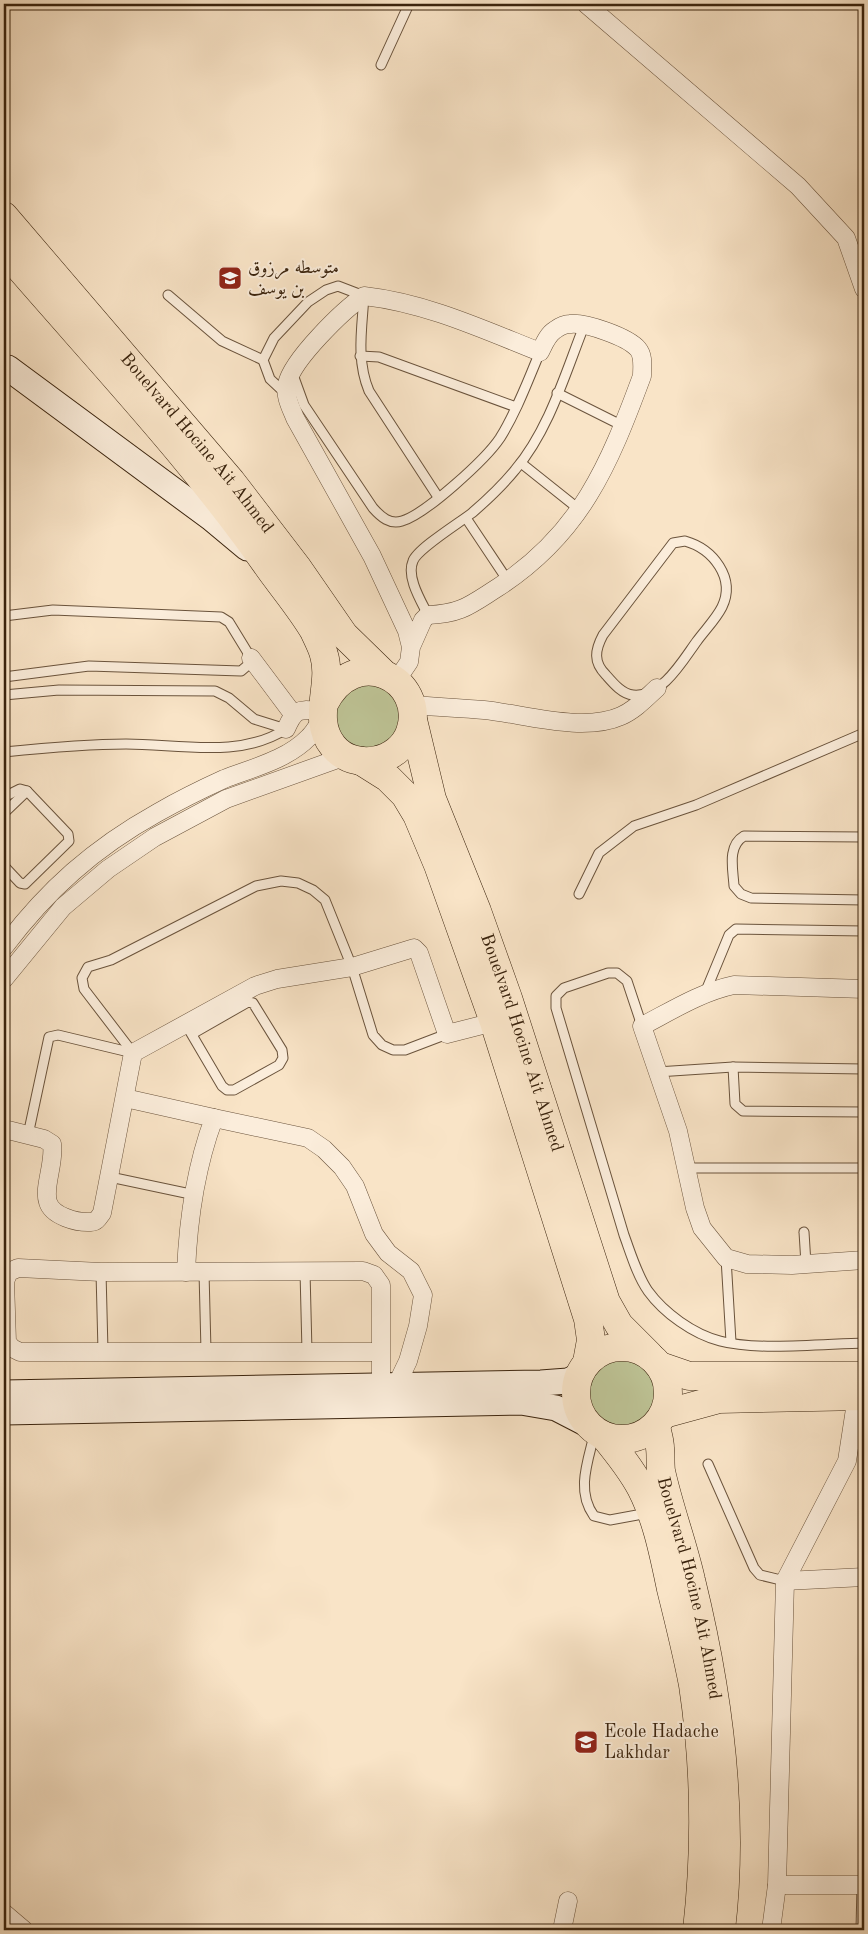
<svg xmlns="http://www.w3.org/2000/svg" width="868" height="1934" font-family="'Old Standard TT',Amiri,serif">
<rect width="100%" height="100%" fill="#f9e4c7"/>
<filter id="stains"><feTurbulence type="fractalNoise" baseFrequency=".004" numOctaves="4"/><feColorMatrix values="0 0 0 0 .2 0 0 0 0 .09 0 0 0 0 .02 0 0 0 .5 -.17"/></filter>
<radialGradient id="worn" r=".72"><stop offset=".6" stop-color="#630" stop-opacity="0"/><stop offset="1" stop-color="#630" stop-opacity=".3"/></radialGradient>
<g fill="#bec496" stroke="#7c7452">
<polygon points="372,681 388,687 403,716 387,746 354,750 332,724 341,692"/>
<circle cx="621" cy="1393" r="36"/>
</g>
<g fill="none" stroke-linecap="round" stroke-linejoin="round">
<g stroke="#6a533c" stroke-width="11">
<g id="lane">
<polyline points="381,65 409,4"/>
<polyline points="168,295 222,341 263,360"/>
<polyline points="360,356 379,357 516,407"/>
<path d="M 292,372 L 304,405 L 373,508 C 381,517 390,525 402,521 C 426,514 486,459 500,438 C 517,411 528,380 540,352"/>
<path d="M 285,393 L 270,379 L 263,360 L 274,338 L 308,302 L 326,290 L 338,286 L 364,296 C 362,328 356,360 369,391 L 438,497"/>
<polyline points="557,393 623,426"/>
<polyline points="521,463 580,510"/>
<polyline points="466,518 508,581"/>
<path d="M 685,541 C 713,549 736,578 722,607 C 716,619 705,630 697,641 C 683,660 662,698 633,695 C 622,694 613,683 606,675 C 593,662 595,650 603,635 L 673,543 Z"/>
<path d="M 428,615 C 421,601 406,577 413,561 C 417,549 459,523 472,513 C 487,500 502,486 515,470 C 549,430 565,374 584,326"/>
<polyline points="4,616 53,610 221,617 229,622 251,658 248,665 241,671 89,666 4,677"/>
<polyline points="4,695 59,690 215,691 229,698 254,719 286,729"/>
<path d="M 4,752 C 44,748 85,744 126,744 C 178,744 240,759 286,729"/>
<polyline points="4,797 20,789 27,791 68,834 69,841 25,884 20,883 4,866"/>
<polyline points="4,813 27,791"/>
<path d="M 864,837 L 744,836 C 727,846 733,869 734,886 L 741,894 L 751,898 L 864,900"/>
<polyline points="579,894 599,853 634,826 696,805 864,733"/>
<polyline points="705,993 729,935 736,929 864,931"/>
<polyline points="185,1023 222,1086 227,1090 234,1090 279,1065 283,1058 282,1050 253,1003 248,1002 192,1034"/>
<path d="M 642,1026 L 627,981 L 617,973 L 608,973 L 564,988 L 556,996 L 556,1008 L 624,1235 C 631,1254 637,1275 648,1291 C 664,1313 693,1334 720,1341 C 757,1351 824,1344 864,1343"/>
<polyline points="133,1053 84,989 82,978 88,967 111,960 256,886 281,881 298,883 313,890 325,900 352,967 373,1035 382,1045 393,1050 405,1050 447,1034"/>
<polyline points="733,1067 735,1104 743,1111 864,1112"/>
<polyline points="657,1072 733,1067 864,1069"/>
<polyline points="28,1135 49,1037 58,1035 133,1053"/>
<polyline points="686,1168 864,1168"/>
<polyline points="110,1177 195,1195"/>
<polyline points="804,1232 806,1264"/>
<polyline points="726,1258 731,1342"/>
<polyline points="305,1271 307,1352"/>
<polyline points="101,1272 103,1351"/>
<polyline points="204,1272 206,1351"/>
<path d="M 595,1431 C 589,1459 575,1490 594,1516 L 610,1520 L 648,1513"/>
<polyline points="708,1464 754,1568 760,1575 785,1581"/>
<polyline points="861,1930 862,1885"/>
</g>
</g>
<g stroke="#6a533c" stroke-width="19">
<g id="street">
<polyline points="586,4 798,186 846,238 864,289"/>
<polyline points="251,658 293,714"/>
<path d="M 396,681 L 409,662 L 411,647 L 407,631 L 372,556 L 295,418 C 291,408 284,395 287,384 C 292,360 343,310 364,296 C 426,303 482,329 540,352 C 544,344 548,334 555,330 C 559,327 565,324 570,324 C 585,322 628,337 638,349 C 644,356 642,367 642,376 C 609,465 581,534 497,588 C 470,605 461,614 428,615 L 423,620 L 411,647"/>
<path d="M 412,705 C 436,707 460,708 484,710 C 524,714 583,733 621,716 C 635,710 646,698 657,688"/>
<path d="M 286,729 C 296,706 300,710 323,711"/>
<path d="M 4,947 C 47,890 94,848 157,813 C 178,801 202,789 224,779 C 252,768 287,760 309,737 C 314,732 318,725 322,719"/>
<polyline points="4,979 63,907 108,869 155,837 226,799 346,756"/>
<path d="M 864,989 L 734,985 C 701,992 671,1011 642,1026 L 678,1131 L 695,1208 L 702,1228 L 726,1258 L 747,1264 L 792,1265 L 864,1260"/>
<path d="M 125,1098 L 214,1118 C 196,1166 188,1222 186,1272"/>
<polyline points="214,1118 308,1138 324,1149 342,1167 355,1186 374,1234 388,1253 411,1271 423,1295 418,1326 408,1361 396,1386"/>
<path d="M 4,1129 L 44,1139 L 52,1144 C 55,1163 43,1187 48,1202 C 52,1216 77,1223 91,1222 C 97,1222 99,1217 102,1213 L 133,1053 L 255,986 L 277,979 L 352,967 L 414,948 L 419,953 L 447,1034 L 494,1022"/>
<polyline points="380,1352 20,1352 12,1348 7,1342 5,1281 9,1272 18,1268 101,1272 363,1271 374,1275 381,1285 381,1386"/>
<polyline points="785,1581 864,1577"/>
<polyline points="777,1885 864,1885"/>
<polyline points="4,1913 24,1930"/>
<polyline points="562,1930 568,1901"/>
<polyline points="771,1930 777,1885 785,1581 847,1461 857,1396"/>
</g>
</g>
<g stroke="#3a230d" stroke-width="27">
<g id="secondary">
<polyline points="4,372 8,368 211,518 247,548"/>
<polyline points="4,1393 541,1383 568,1381 579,1376"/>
<polyline points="4,1412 521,1402 556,1408 587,1424"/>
</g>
</g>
<g stroke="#3a230d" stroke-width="29">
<g id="primary">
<path id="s1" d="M 4,216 L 231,481 L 297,567 L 344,635 L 384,674"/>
<path d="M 4,250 C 94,355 190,455 269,568 C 284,589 301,609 314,631 C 317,638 322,647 324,655 C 333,685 311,719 333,746 C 354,772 399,763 410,732 C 428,679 354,642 324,704"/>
<path id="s2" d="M 413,720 L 432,799 L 477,911 L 508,998 L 606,1302 L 619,1325 L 649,1355"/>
<polyline points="361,761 388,778 405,795 417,815 438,865 494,1022 588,1319 591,1340 587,1362"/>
<circle cx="622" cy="1393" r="46"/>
<polyline points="660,1366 689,1376 864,1376"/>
<polyline points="664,1414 719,1399 864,1396"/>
<path id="s3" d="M 656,1426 C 657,1433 660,1440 660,1448 C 661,1455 660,1463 661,1471 C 669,1508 683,1544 691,1580 C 719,1694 735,1813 721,1930"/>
<path d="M 604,1436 C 618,1453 631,1469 641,1488 C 657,1519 664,1556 671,1589 C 679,1621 687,1653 693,1685 C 705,1765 706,1850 697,1930"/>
</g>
</g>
<use href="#lane" stroke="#fbeddb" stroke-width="9"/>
<use href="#street" stroke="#fbeddb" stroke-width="18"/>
<use href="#secondary" stroke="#fbeddb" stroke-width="25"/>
<use href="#primary" stroke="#f9e4c7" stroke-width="28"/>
</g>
<defs>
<g id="school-square" transform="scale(1.25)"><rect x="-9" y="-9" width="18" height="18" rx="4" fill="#8f2418" stroke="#fbeddb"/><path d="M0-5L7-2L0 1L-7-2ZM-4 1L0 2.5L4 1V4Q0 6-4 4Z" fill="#fff"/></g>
</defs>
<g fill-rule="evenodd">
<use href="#school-square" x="230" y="278"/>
<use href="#school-square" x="586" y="1742"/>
</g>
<g text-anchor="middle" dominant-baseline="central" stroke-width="4" stroke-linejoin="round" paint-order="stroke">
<g font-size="18" fill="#3a230d" stroke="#fbeddb" text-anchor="start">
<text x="248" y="268">متوسطه مرزوق<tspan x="248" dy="21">بن يوسف</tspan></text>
<text x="604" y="1732">Ecole Hadache<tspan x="604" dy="21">Lakhdar</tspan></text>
</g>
<g font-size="18" fill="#3a230d" stroke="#fbeddb">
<text stroke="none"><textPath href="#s1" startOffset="298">Bouelvard Hocine Ait Ahmed</textPath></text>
<text stroke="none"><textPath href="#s2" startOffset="341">Bouelvard Hocine Ait Ahmed</textPath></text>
<text stroke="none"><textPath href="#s3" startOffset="166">Bouelvard Hocine Ait Ahmed</textPath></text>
</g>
</g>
<rect width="868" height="1934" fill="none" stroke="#f9e4c7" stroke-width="20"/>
<rect x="5" y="5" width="858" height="1924" fill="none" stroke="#3a230d" stroke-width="2.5"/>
<rect x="10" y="10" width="848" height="1914" fill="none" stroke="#3a230d"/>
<rect width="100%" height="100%" filter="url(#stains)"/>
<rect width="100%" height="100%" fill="url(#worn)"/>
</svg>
